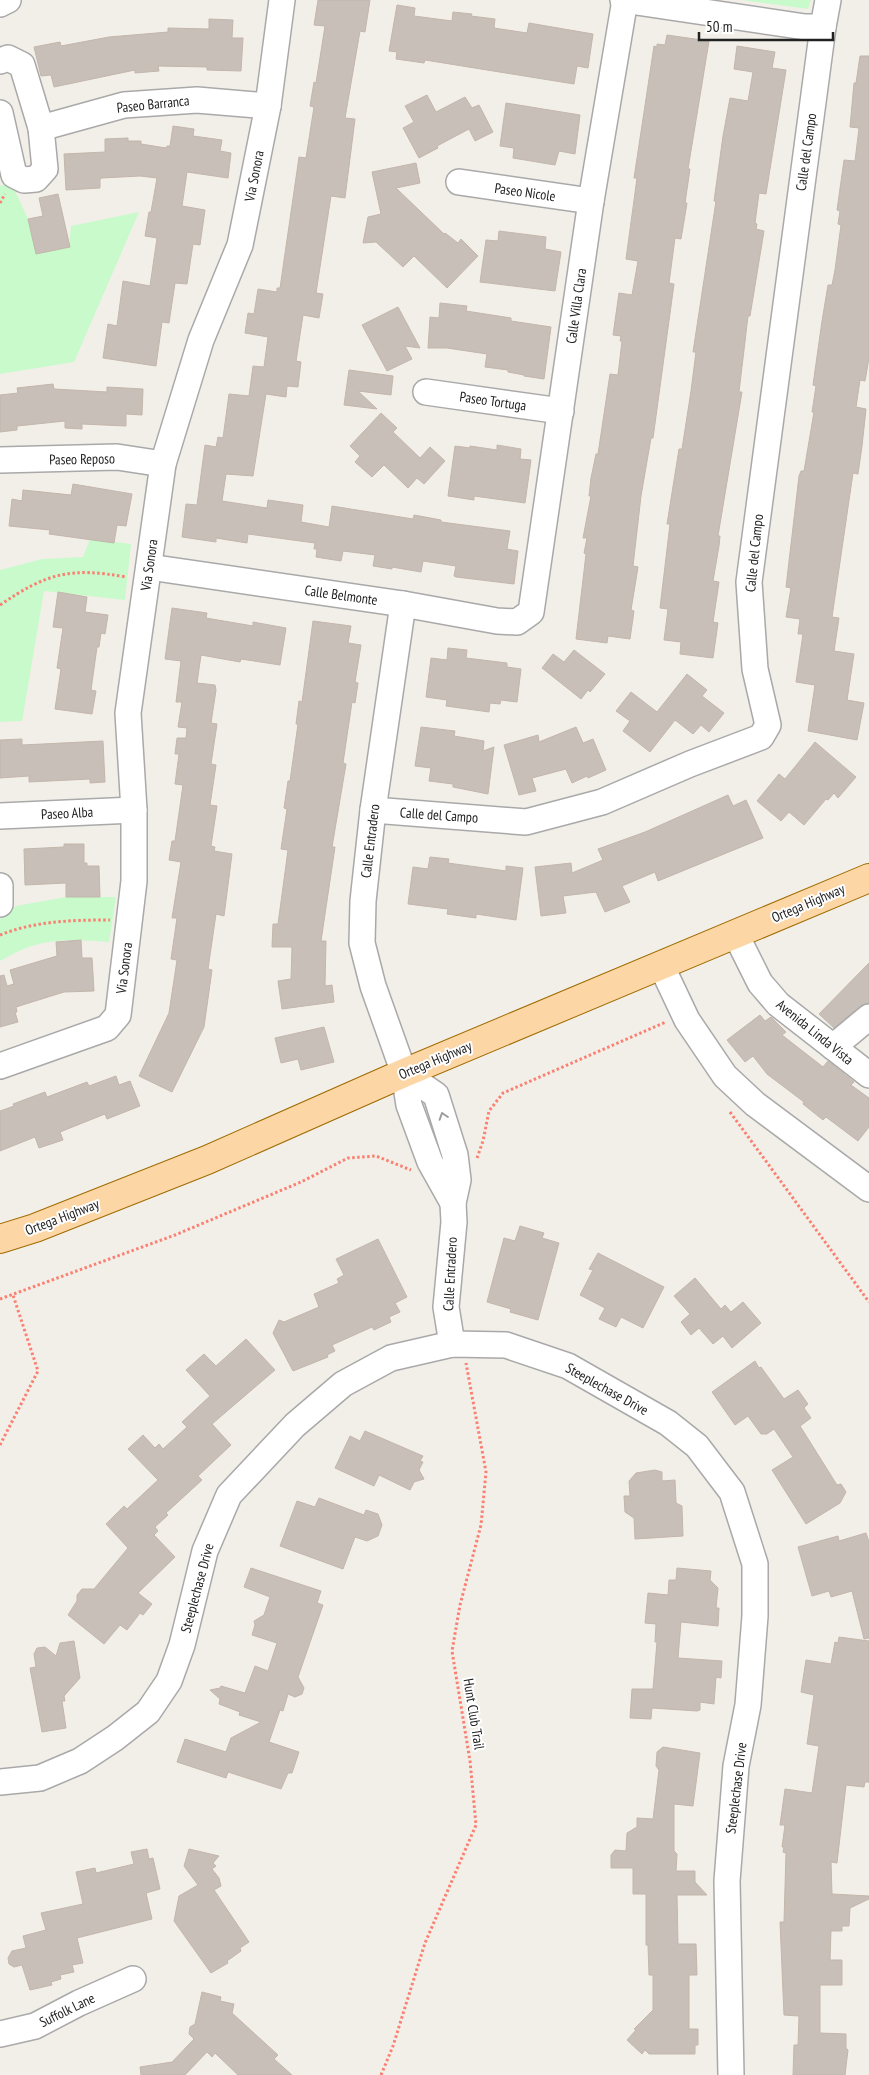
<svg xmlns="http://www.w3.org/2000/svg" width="869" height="2075" font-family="'PT Sans Narrow',sans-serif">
<rect width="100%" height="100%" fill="#f2efe9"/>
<g fill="#c8facc">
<polygon points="742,0 811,0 808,9"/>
<polygon points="11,182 28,219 36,254 69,247 71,226 139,212 74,362 0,374 0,186"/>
<polygon points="90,539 131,544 125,600 44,591 22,721 0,722 0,570 42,559 83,557"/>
<path d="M 66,897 L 116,897 L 109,942 C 84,940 56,938 32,946 C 21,949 10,956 0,961 L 0,919 L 16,906 Z"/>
</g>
<g fill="#c7bfb8" stroke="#c4b6ab">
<polygon points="318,0 370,0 365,32 360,31 345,118 355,119 345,198 331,196 316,293 323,294 319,318 303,315 296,361 301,362 298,387 287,386 286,397 266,394 253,476 226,474 222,501 267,508 268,500 303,505 301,522 329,527 332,506 413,519 414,515 441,520 441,522 510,531 507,549 518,551 514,584 456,577 454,576 456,566 423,561 421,572 392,567 392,569 373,566 375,555 343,551 341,561 316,557 317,549 314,549 315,543 248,534 247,543 216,538 216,542 182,537 186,504 197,505 205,445 216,447 218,437 223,438 229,394 249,396 253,366 264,367 268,337 245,333 248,313 254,314 258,289 277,292 277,288 280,288 299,157 306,158 314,107 310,106 314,82 316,83 325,26 314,25"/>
<polygon points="397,5 415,8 414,16 452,21 453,12 472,14 471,16 495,19 494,28 527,33 529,23 593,34 588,68 577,66 574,84 425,60 424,63 396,59 397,52 389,51"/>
<polygon points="209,19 233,20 232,38 243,38 241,71 207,70 207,67 158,66 159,71 135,73 135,70 54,87 51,75 41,76 34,47 60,42 61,46 109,37 168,32 168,28 209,29"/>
<polygon points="667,35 709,41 688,169 690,169 685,203 687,203 681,239 675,238 669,283 674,284 653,438 651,438 641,496 633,566 638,567 631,610 634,611 630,639 608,636 607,643 576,639 586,554 584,553 587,538 583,538 591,496 589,496 591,478 596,454 598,454 610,374 618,375 622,341 620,341 621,336 613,335 619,293 632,295 638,261 626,259 637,178 634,178 654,46 657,47 657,44 665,45"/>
<polygon points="737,46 775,52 772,68 786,70 766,194 759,193 755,223 757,224 756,229 764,231 750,316 748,316 739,392 742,392 718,536 720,536 719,546 713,581 719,582 713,622 718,623 713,658 680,654 681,642 664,640 668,609 660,608 670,524 667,524 679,449 682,449 691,391 696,352 693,352 716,201 714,201 723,136 730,98 748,101 753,72 734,69"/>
<polygon points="860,56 869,56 869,358 865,381 860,380 856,407 866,409 862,446 858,474 853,473 832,617 839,618 834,651 854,654 847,700 864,703 857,740 808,731 815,685 796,682 803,634 798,634 800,619 786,617 791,588 786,587 799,476 801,471 804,471 814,412 812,412 816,386 813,385 822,321 828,285 832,285 835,270 841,225 838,224 840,211 837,210 844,160 855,161 859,128 850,127 854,83 856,83"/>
<polygon points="427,95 436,112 465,97 472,108 479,105 493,132 475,141 469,129 437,146 438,148 419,158 403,128 414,122 405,106"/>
<polygon points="506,103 580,115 575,154 559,151 555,165 513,158 514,148 500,146"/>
<polygon points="173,126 194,129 193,136 222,140 220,151 231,153 228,178 187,172 182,206 205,210 200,245 193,244 187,284 175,283 169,323 162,322 156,366 103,358 108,324 117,326 123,281 150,286 157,238 145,236 149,212 151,212 157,178 140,176 102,178 100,179 100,188 66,190 64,154 105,152 105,139 128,138 128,141 141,141 141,144 166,148 167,146 170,146"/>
<polygon points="416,163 420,183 396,188 444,234 445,233 458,243 461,239 478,256 447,288 414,256 403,267 376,242 363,243 368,217 381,214 372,172"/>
<polygon points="58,194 70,247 36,254 28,219 43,216 39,198"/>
<polygon points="499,231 546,237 545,249 561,252 555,291 480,282 486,240 498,241"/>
<polygon points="440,303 467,306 466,311 511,318 511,321 551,327 544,379 524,376 524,375 508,372 508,370 485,367 487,354 447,348 428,348 430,317 439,318"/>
<polygon points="398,307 420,348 405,346 412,359 387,371 362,325"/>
<polygon points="349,370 393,376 391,395 358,391 377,409 344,405"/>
<polygon points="53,384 54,389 107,392 107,387 143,389 142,415 126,414 126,426 82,424 82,429 65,428 65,421 17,426 17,430 0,432 0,395 18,393 17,388"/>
<polygon points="381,413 397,428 393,432 420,458 430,447 445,461 424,484 417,478 408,488 384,465 372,477 355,462 360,456 350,446"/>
<polygon points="497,445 521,449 520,459 531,460 525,503 474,496 474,500 448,496 455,446 470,448 470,446 497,450"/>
<polygon points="73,484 132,494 126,526 117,525 114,543 49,534 50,530 9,526 12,499 22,501 23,490 71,495"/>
<polygon points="58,592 87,597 85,612 108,615 105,634 101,633 99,647 97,647 91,690 96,691 92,714 55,709 61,669 57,668 63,628 53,627"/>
<polygon points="172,608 207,613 206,618 253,626 253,622 286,628 280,665 241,659 240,662 201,655 197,683 215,685 216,690 211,723 217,724 211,764 216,765 210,805 217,806 211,846 215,847 214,851 232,854 224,916 216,914 208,969 212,970 204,1027 172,1092 139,1076 169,1013 177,960 171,959 177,918 172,918 181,862 169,860 172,841 175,841 183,785 175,784 179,754 175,754 177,738 186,738 187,728 178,727 182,702 176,702 181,661 165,659"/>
<polygon points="313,621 351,626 348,643 361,645 355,682 358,683 355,703 352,702 343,763 346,764 332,847 335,847 321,941 326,941 325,986 332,985 334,1002 282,1009 278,981 291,979 292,947 272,947 273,924 278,924 288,850 281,849 287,809 284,808 288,781 290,781 298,724 296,724 299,701 302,702"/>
<polygon points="448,648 467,650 466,658 507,663 507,667 521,669 517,702 501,700 500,704 490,703 489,712 446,706 447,700 426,697 431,658 447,660"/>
<polygon points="574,650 605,674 590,692 588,690 581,699 542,668 553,654 564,662"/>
<polygon points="687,674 707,690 702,696 724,713 709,732 701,725 693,734 675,720 650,752 623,731 630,721 616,711 631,692 657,712"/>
<polygon points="421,727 455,731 454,736 484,741 483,751 494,747 488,794 453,787 453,784 429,781 431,768 415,766"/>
<polygon points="576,727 583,743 593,739 606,770 588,778 587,776 572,783 566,769 532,778 536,791 519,795 504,745 538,735 539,742"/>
<polygon points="22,739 22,745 103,741 105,782 90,783 90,779 29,782 29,776 0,778 0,740"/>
<polygon points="815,742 856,777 838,798 834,793 828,800 826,799 804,825 789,812 781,821 757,801 779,774 785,779"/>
<polygon points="728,795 733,806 746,800 763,838 658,881 655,872 622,886 630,902 605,912 596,892 563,896 566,913 541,916 535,867 571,863 572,873 603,860 598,849 645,832"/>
<polygon points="64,844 84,844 84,863 87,863 87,866 99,866 100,897 66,897 66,883 25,885 24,849 64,847"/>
<polygon points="430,857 449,859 448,863 506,871 506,866 523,868 516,920 476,914 476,918 447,914 448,909 408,904 413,867 428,869"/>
<polygon points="81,940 82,958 92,958 94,991 64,992 16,1007 17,1012 15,1012 18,1022 0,1027 0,976 4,975 7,986 14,984 10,970 57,956 56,942"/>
<polygon points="869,963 869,1003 860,1006 834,1028 819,1014"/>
<polygon points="760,1015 765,1021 771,1017 786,1032 782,1035 823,1067 828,1061 854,1082 851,1085 869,1098 869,1127 858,1141 826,1117 823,1120 803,1104 804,1102 767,1074 753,1056 745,1062 727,1040"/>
<polygon points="324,1027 334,1062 301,1070 298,1059 281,1063 275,1038"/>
<polygon points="116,1076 119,1085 130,1081 140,1106 107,1119 105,1114 60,1132 63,1140 39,1148 35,1137 0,1151 0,1111 14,1106 13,1104 45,1092 47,1097 87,1082 89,1086"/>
<polygon points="520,1226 544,1233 542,1238 559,1243 538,1320 510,1312 511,1309 487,1302 504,1238 515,1241"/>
<polygon points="378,1239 407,1297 395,1303 400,1312 389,1317 391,1322 374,1330 372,1327 332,1345 335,1351 327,1355 328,1357 293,1371 273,1333 279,1320 284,1322 319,1307 314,1294 339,1283 337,1279 344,1275 336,1259"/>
<polygon points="598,1253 664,1287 643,1328 621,1317 616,1327 599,1319 605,1308 580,1295 593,1270 589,1269"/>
<polygon points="695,1278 721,1309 725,1305 731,1312 743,1302 761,1323 732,1348 723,1336 713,1344 699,1328 691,1335 681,1322 690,1314 674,1296"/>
<polygon points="246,1339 275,1370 212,1424 231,1445 198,1476 202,1480 166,1513 168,1515 155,1527 158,1531 154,1535 175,1557 138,1593 152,1604 143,1615 140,1613 127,1630 120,1625 104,1644 68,1615 77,1601 77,1595 82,1589 94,1589 128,1548 106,1524 124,1506 127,1509 158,1480 128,1449 143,1435 155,1448 159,1444 163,1449 187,1427 182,1422 210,1396 186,1370 204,1354 216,1366"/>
<polygon points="755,1361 759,1368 761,1367 784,1399 798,1390 808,1404 804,1408 811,1418 800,1426 837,1485 841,1484 846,1492 840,1503 806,1524 772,1470 793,1457 774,1429 767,1434 761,1434 748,1416 735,1425 712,1392"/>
<polygon points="365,1431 423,1456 420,1461 423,1462 419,1470 424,1479 414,1482 410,1490 379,1475 374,1486 335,1468 350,1436 360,1441"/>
<polygon points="655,1470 662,1472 662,1481 675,1480 676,1503 682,1506 683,1536 635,1539 634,1518 625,1512 624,1496 630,1496 629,1481 636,1473"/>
<polygon points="319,1498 364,1515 366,1510 378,1514 382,1525 378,1536 367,1541 355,1537 343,1569 280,1546 297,1501 315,1507"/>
<polygon points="866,1533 869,1542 869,1638 864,1639 852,1591 831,1597 829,1591 812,1596 798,1547 838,1536 839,1541"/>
<polygon points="251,1568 321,1591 317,1603 323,1605 298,1677 304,1688 302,1694 295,1697 288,1694 283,1711 280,1710 269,1742 299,1752 292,1773 288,1773 281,1789 228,1772 226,1778 177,1762 185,1739 226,1752 231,1738 261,1722 239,1715 240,1712 219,1704 220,1699 210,1690 220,1688 221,1686 245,1693 255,1666 268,1671 277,1643 252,1635 255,1625 254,1621 264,1615 270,1597 244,1587"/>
<polygon points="677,1568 711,1571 710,1580 718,1588 716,1608 719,1608 718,1626 681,1622 678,1658 722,1661 721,1678 716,1677 714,1704 700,1702 700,1710 697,1711 652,1708 651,1719 630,1718 632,1689 653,1689 657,1642 655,1642 656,1624 645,1623 648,1593 668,1595 669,1580 676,1580"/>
<polygon points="839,1637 869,1641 869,1782 865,1782 864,1787 846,1785 837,1863 831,1862 832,1894 869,1896 869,1899 850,1908 849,1926 842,1926 842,1931 831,1931 830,1960 842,1960 842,1985 820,1985 820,2033 846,2034 846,2048 848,2050 845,2075 793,2075 794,2045 798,2045 799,2016 784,2015 780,1922 784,1922 786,1853 783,1852 784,1847 782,1847 785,1825 780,1825 785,1789 812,1793 819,1746 807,1744 814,1695 801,1692 806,1660 831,1664 835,1642 838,1643"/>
<polygon points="74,1641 80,1678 64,1696 65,1701 62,1701 66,1728 42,1732 30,1668 36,1667 34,1654 37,1648 45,1647 56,1656 60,1643"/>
<polygon points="663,1747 700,1753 693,1806 674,1804 674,1851 677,1854 676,1871 695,1871 695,1882 707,1895 677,1895 678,1944 696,1944 697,1975 689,1975 689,2029 698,2029 698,2045 695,2045 695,2054 649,2054 645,2050 642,2054 627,2040 636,2030 634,2029 653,2010 653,1975 649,1975 648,1945 646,1945 646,1894 633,1894 633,1868 611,1868 611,1855 615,1850 626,1851 627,1833 637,1827 637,1818 653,1819 659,1770 656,1766 657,1752"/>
<polygon points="147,1849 149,1859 153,1858 160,1889 146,1893 152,1919 77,1938 83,1963 72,1965 74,1972 60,1975 61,1979 51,1982 52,1985 30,1990 22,1965 14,1967 9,1964 8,1958 12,1951 26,1948 23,1936 46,1930 41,1913 83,1904 76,1872 95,1868 96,1873 134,1864 131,1852"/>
<polygon points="189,1849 219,1856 213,1863 216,1866 212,1869 219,1878 221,1886 214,1890 249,1942 240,1948 241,1951 227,1961 228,1963 211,1973 174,1921 179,1896 198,1885 184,1866"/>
<polygon points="202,1992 221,1997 220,2001 234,2004 232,2013 278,2055 274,2059 292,2075 238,2075 215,2053 212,2057 207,2052 185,2075 141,2075 140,2067 172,2062 194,2039 189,2034 190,2027 195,2024"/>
</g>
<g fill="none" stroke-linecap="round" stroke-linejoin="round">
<g stroke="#a9a9a9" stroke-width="28">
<g id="minor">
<polyline points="623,0 805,27 823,27 828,0"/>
<polyline points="0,4 8,0"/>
<polyline points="0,61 8,58 22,65 41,128 45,169 36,179 24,180 14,175 0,113"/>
<polyline points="41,128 124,105 197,100 268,106"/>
<polyline points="459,182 591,201"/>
<polyline points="426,392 561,411"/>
<polyline points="0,460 117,457 163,464"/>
<polyline points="149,567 403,604 497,621 517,622 531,612 591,201 625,0"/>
<polyline points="403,604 373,810 363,901 362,943 373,986 404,1073 409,1105 430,1162 453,1203"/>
<polyline points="373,810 526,822 602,802 690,764 761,737 768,725 755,669 749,582 823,27"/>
<polyline points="0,816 134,810"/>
<polyline points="0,886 0,904"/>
<polyline points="736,935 760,983 778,1004 869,1075"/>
<polyline points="661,965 687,1020 725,1076 755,1104 869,1189"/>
<polyline points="833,1047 869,1017"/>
<polyline points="0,1066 107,1028 118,1015 134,881 134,810 128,713 163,464 201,340 240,245 268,106 282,0"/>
<polyline points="404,1073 436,1095 455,1155 458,1180 453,1203 454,1222 446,1307 452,1344"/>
<polyline points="0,1782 40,1778 80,1761 115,1738 148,1712 169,1681 182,1645 205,1551 229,1495 295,1425 343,1384 391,1358 452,1344 506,1345 568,1366 668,1423 697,1446 732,1492 755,1564 755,1616 748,1705 736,1766 727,1881 731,2075"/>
<polyline points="0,2034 35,2026 79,2003 133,1979"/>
</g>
</g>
<g stroke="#a06b00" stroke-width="30">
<polyline id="major" points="0,1239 35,1228 207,1160 404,1073 869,878"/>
</g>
<g stroke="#fa8072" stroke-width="3" stroke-dasharray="2.5 2.5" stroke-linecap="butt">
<polyline points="0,203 5,194"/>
<path d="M 0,605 C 47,573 70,567 126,577"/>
<path d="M 0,935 C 35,921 72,920 110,920"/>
<polyline points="730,1112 869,1302"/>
<polyline points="477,1158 483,1141 489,1111 503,1093 666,1022"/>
<polyline points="0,1299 175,1235 301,1182 348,1158 376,1156 411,1170"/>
<polyline points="0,1445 38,1371 13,1295"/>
<polyline points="381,2075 393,2046 425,1943 476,1825 470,1761 452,1651 460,1605 481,1525 486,1472 466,1363"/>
</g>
<use href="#minor" stroke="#fff" stroke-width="25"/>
<use href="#major" stroke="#fcd6a4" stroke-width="28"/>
</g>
<defs><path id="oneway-chevron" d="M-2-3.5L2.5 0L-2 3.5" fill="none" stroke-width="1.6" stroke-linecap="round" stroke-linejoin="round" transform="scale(1.25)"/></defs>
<use stroke="#9c9c9c" href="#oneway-chevron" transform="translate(443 1116) rotate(-108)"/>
<g text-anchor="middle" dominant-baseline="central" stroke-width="4" stroke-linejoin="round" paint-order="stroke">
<g font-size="14" fill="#222" stroke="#fff">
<text transform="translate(153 104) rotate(-6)">Paseo Barranca</text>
<text transform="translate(806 152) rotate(-82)">Calle del Campo</text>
<text transform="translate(254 176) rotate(-79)">Via Sonora</text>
<text transform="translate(525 192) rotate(8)">Paseo Nicole</text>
<text transform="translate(576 306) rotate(-82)">Calle Villa Clara</text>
<text transform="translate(493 401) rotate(8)">Paseo Tortuga</text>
<text transform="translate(82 459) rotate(-1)">Paseo Reposo</text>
<text transform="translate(754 553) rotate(-84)">Calle del Campo</text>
<text transform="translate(149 565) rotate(-82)">Via Sonora</text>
<text transform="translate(341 595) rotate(8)">Calle Belmonte</text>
<text transform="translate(67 813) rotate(-3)">Paseo Alba</text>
<text transform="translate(439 815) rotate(4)">Calle del Campo</text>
<text transform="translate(370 841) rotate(-83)">Calle Entradero</text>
<text transform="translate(808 903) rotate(-23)">Ortega Highway</text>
<text transform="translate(124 968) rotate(-83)">Via Sonora</text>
<text transform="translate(815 1032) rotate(39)">Avenida Linda Vista</text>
<text transform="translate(435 1060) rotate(-23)">Ortega Highway</text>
<text transform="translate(62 1217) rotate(-21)">Ortega Highway</text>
<text transform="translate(450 1274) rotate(-87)">Calle Entradero</text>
<text transform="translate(607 1389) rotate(29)">Steeplechase Drive</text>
<text transform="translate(197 1588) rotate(-75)">Steeplechase Drive</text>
<text transform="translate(474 1714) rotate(81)">Hunt Club Trail</text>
<text transform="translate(736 1788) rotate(-83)">Steeplechase Drive</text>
<text transform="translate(67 2010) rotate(-26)">Suffolk Lane</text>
</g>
</g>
<path d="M699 32v8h134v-8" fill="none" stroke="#222222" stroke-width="2.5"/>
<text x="706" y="32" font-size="15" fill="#222222" stroke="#ffffff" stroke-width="4" paint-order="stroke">50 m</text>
</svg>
